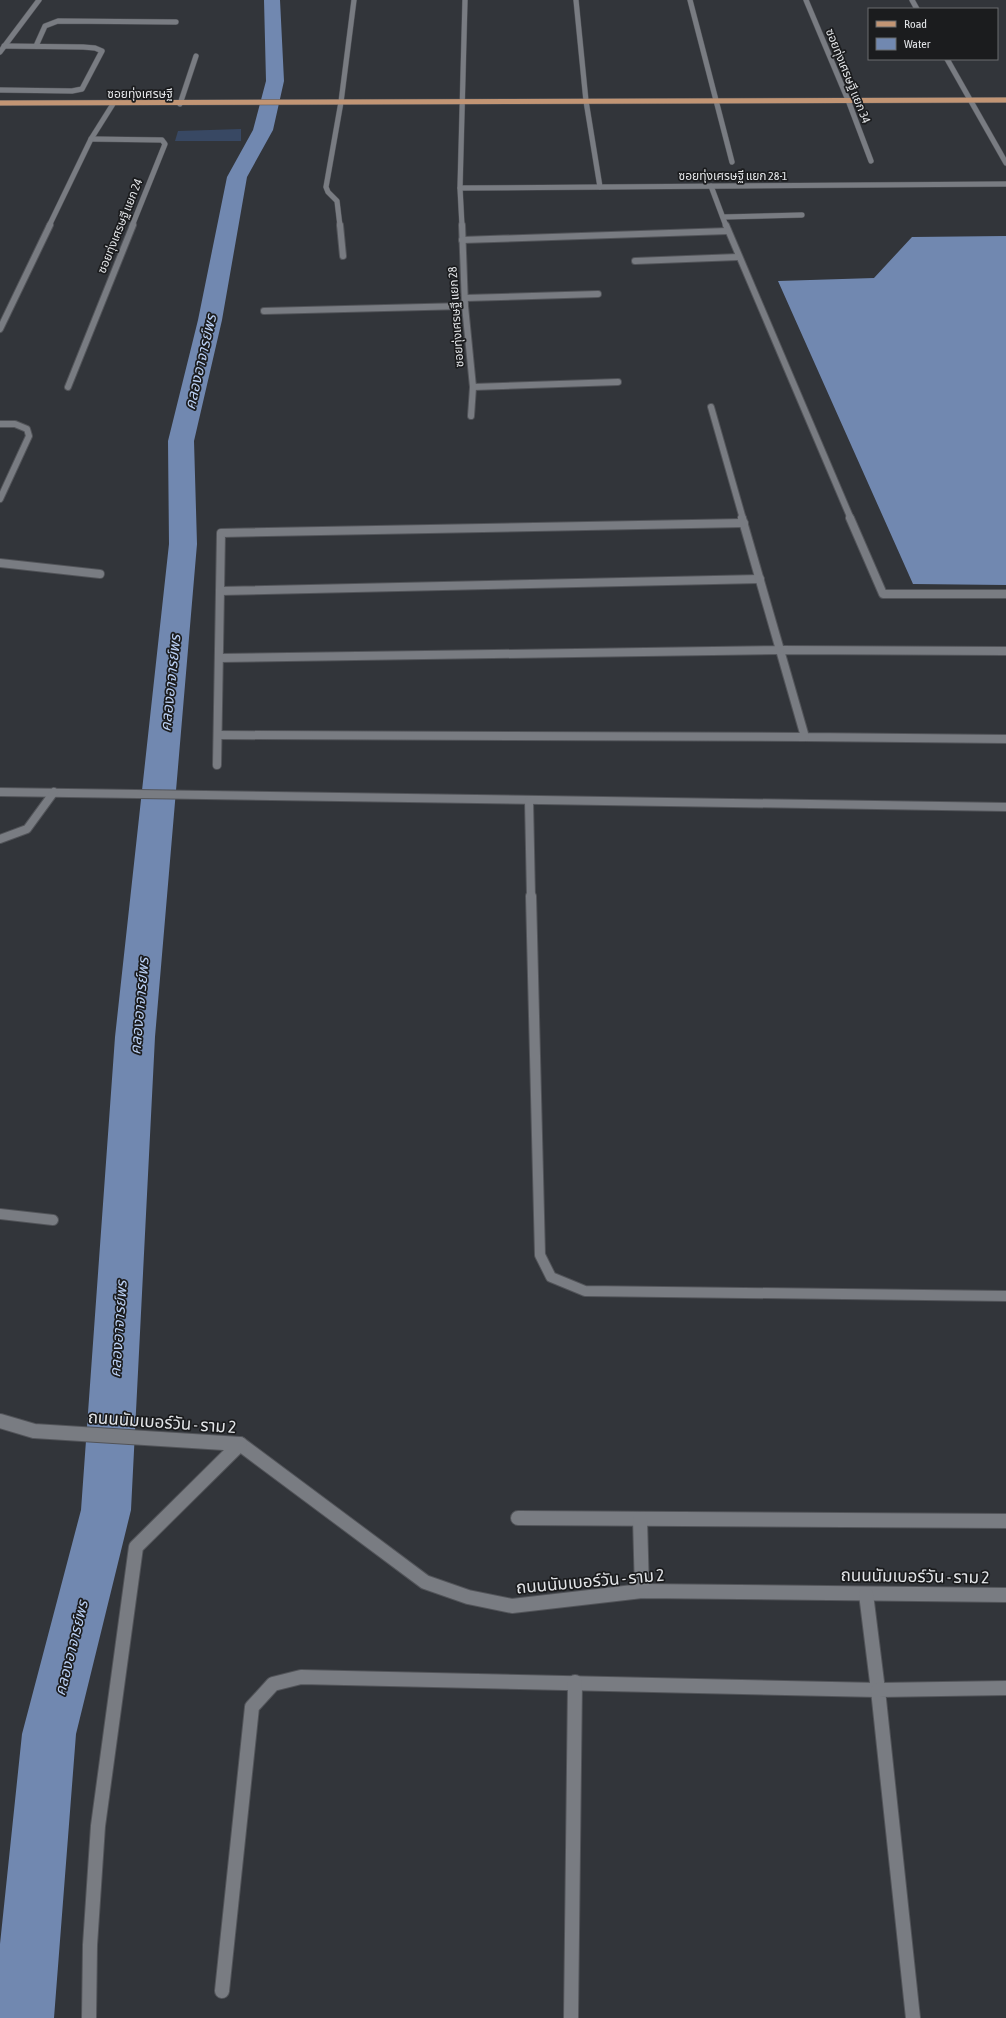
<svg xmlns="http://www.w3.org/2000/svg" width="1006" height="2018" font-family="'Asap Condensed','Noto Sans Thai',sans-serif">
<rect width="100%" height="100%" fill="#32353a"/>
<polygon fill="#384863" points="241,129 241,141 175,141 178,131"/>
<polygon fill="#7188b0" points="1006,236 1006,585 913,584 778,281 874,278 912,237"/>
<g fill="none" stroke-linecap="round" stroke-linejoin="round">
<polygon fill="#7188b0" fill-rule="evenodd" points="264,0 280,0 284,81 273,130 247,177 222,320 194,441 197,544 155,1037 131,1510 76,1734 54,2018 0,2018 0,1944 22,1734 81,1510 115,1037 169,544 168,441 198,320 227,177 253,130 266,81"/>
<g stroke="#525459" stroke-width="6">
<g id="minor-far4">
<polyline points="576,0 586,101 600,187"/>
<polyline points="690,0 732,162"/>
<polyline points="806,0 848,100 871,161"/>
<polyline points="912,0 917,9"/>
<polyline points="36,46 45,26 58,21 176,22"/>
<polyline points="0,52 39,0"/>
<polyline points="947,59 1006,163"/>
<polyline points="0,90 72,91 82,89 102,51 95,48 83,47 4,46"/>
<polyline points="180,104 196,56"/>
<polyline points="91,139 162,140 165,144 132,226"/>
<polyline points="711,186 726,226"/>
<polyline points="460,188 1006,184"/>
<polyline points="723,217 802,215"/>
<polyline points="49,226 91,139 113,104"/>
<polyline points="340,226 337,201 328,192 326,187 341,102 354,0"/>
<polyline points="462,226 460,188 465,0"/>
</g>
</g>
<g stroke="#525459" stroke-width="8">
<g id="minor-far3">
<polyline points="340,225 343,256"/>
<polyline points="462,225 465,306 473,387 618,382"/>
<polyline points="726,225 851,519"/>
<polyline points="462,240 728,231"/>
<polyline points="635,261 738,257"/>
<polyline points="465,298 598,294"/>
<polyline points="264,311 465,306"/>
<polyline points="0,329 50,225"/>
<polyline points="68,387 133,225"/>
<polyline points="711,407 743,519"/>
<polyline points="471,416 473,387"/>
<polyline points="0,424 15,424 27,429 29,436 0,499"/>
</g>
</g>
<g stroke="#525459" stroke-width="10">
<g id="minor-far2">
<polyline points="850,518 883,594 1006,594"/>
<polyline points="0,563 100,574"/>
<polyline points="220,591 760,579"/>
<polyline points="1006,651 780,650 805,737 1006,739"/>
<polyline points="219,658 780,650 742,518"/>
<polyline points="218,735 805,737"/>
<polyline points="217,765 221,533 744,523"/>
<polyline points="0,792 1006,807"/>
<polyline points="529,801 531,897"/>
<polyline points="0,839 27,829 54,792"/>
</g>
</g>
<g stroke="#525459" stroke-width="12">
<g id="minor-far1">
<polyline points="531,896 540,1255 551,1277 585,1291 1006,1296"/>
<polyline points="0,1214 53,1220"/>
</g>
</g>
<g stroke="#525459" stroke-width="16">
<g id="minor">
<polyline points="0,1421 34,1431 240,1444 425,1582 468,1597 512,1606 642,1591 1006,1595"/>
<polyline points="518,1518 1006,1521"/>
<polyline points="640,1519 642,1591"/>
<polyline points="222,1991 252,1707 273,1684 301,1677 878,1690 866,1594"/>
<polyline points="89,2018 90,1945 98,1826 136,1547 240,1444"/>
<polyline points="571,2018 575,1682"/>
<polyline points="913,2018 878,1690 1006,1688"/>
</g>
</g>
<g stroke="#525459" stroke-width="6">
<polyline id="major" points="0,103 1006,100"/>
</g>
<use href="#minor-far4" stroke="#797c82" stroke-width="5"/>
<use href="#minor-far3" stroke="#797c82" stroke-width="6"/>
<use href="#minor-far2" stroke="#797c82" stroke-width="8"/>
<use href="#minor-far1" stroke="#797c82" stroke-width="10"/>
<use href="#minor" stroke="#797c82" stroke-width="14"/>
<use href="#major" stroke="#c29574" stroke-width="5"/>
</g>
<g text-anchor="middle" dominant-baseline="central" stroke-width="3.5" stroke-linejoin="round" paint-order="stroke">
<g font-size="12" fill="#e3e5e8" stroke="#1b1c1e">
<text transform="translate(848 76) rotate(68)">ซอยทุ่งเศรษฐี แยก 34</text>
<text x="140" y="94">ซอยทุ่งเศรษฐี</text>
<text x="733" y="176">ซอยทุ่งเศรษฐี แยก 28-1</text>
<text transform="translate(120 226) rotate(-68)">ซอยทุ่งเศรษฐี แยก 24</text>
<text transform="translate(456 317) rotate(-94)">ซอยทุ่งเศรษฐี แยก 28</text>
</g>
<g font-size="15" font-style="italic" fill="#bbd1f6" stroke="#1b1c1e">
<text transform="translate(200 362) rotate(-77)">คลองอาจารย์พร</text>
<text transform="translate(170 683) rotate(-84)">คลองอาจารย์พร</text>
<text transform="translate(139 1006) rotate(-85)">คลองอาจารย์พร</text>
<text transform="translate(118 1329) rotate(-86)">คลองอาจารย์พร</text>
<text transform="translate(71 1648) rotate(-76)">คลองอาจารย์พร</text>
</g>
<g font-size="17" fill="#e3e5e8" stroke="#1b1c1e">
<text transform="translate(162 1422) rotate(4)">ถนนนัมเบอร์วัน - ราม 2</text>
<text transform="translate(915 1576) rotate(1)">ถนนนัมเบอร์วัน - ราม 2</text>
<text transform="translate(590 1581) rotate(-5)">ถนนนัมเบอร์วัน - ราม 2</text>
</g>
</g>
<rect x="868" y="8" width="130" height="52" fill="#1b1c1e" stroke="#6b6c6f"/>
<rect x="876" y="21" width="20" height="6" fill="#c29574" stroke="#6b6c6f"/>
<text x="904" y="28" font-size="12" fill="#e3e5e8">Road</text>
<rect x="876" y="38" width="20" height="12" fill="#7188b0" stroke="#6b6c6f"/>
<text x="904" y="48" font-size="12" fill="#e3e5e8">Water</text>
</svg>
